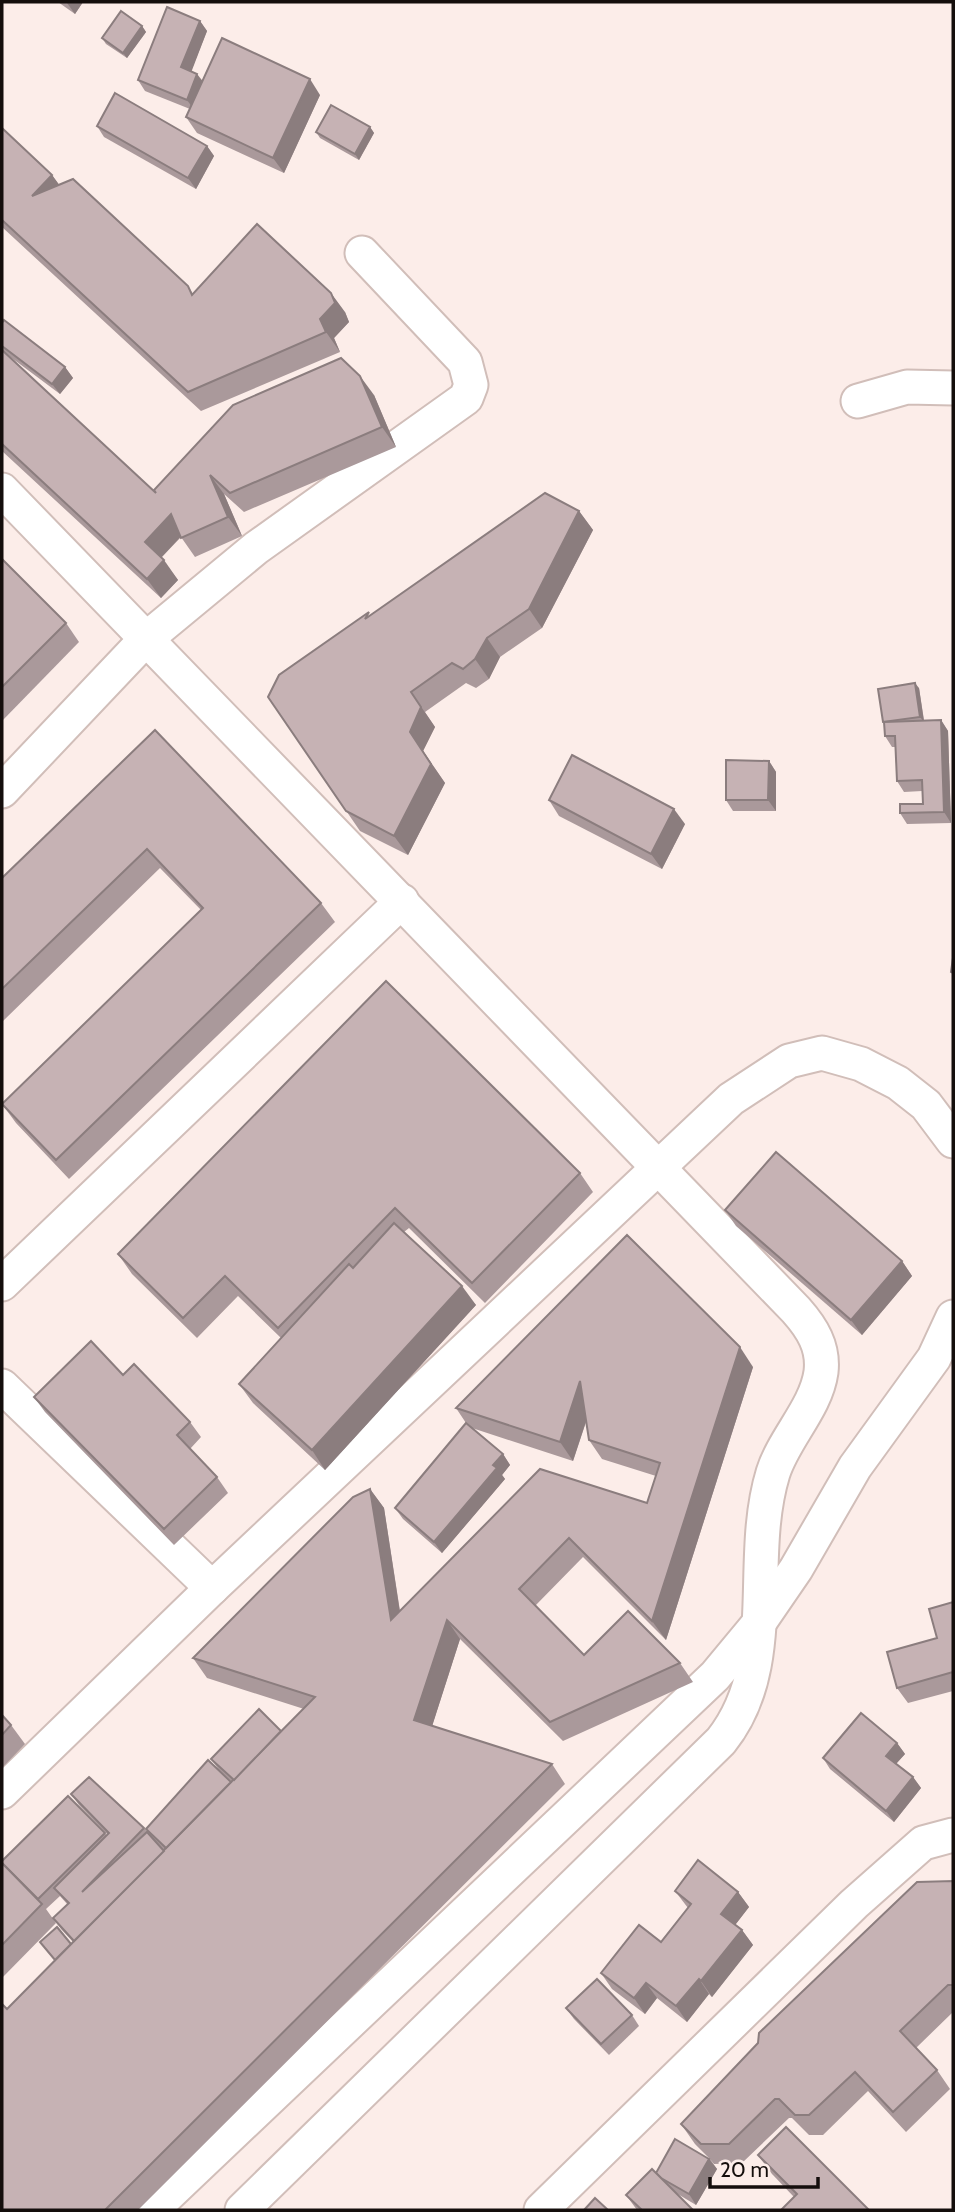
<svg xmlns="http://www.w3.org/2000/svg" width="955" height="2212" font-family="Cabin,sans-serif">
<rect width="100%" height="100%" fill="#fcede9"/>
<g fill="none" stroke-linecap="round" stroke-linejoin="round">
<g stroke="#d1beb9" stroke-width="37">
<g id="minor">
<polyline points="858,401 907,387 953,388"/>
<path d="M 2,490 L 796,1310 C 812,1328 824,1347 821,1372 C 816,1408 784,1438 773,1473 C 746,1561 782,1665 721,1741 L 242,2210"/>
<polyline points="2,791 146,639 256,548 466,398 471,385 465,362 362,253"/>
<polyline points="2,1284 402,901"/>
<polyline points="2,1386 212,1588"/>
<polyline points="2,1792 212,1588 731,1099 789,1061 822,1053 861,1064 898,1083 926,1105 953,1141"/>
<polyline points="152,2210 715,1676 759,1623 796,1569 855,1467 934,1358 953,1317"/>
<polyline points="541,2210 854,1904 923,1843 953,1835"/>
</g>
</g>
<use href="#minor" stroke="#fff" stroke-width="33"/>
</g>
<g fill="#aa999b">
<polygon points="58,2 83,2 75,14"/>
<polygon points="200,21 207,31 191,71 202,81 320,95 284,173 197,133 186,117 190,109 145,91 138,80"/>
<polygon points="142,26 146,32 127,58 106,44 102,38"/>
<polygon points="97,126 207,146 214,156 196,189 104,137"/>
<polygon points="370,127 374,133 359,160 320,138 316,132"/>
<polygon points="2,128 52,175 59,185 188,286 193,294 345,312 349,322 334,338 340,352 201,411 2,227"/>
<polygon points="2,323 65,367 73,378 60,394 5,353 156,493 374,395 396,447 244,512 224,494 242,536 195,557 181,537 161,558 178,580 161,598 2,451"/>
<polygon points="579,511 593,530 542,628 500,657 489,679 476,688 466,683 425,712 435,727 423,751 445,783 408,855 360,831 268,697 371,615"/>
<polygon points="2,559 66,623 79,642 2,721"/>
<polygon points="919,688 924,720 941,720 948,731 951,823 907,824 900,813 923,804 922,791 904,792 897,781 895,747 892,747 885,736 884,723"/>
<polygon points="155,730 321,903 335,922 69,1179 16,1123 2,1104 201,910 160,868 2,1022 2,878"/>
<polygon points="769,761 776,772 776,811 733,811 726,800"/>
<polygon points="549,800 685,824 662,869 559,816"/>
<polygon points="580,1173 593,1192 485,1303 409,1228 404,1232 476,1305 325,1470 253,1403 239,1384 281,1338 238,1296 197,1338 132,1274 118,1254"/>
<polygon points="725,1210 902,1261 912,1276 862,1335 736,1226"/>
<polygon points="753,1367 666,1640 583,1557 535,1606 584,1655 680,1663 693,1682 563,1741 460,1639 432,1726 552,1764 565,1784 138,2210 2,2210 7,2009 73,1942 61,1929 53,1918 68,1905 60,1896 46,1909 56,1923 2,1978 2,1861 105,1833 107,1836 108,1835 79,1805 71,1794 144,1828 153,1839 146,1829 232,1782 219,1770 211,1759 281,1731 304,1709 207,1678 193,1658 370,1489 384,1508 400,1611 647,1503 656,1476 602,1459 589,1440 586,1422 573,1461 472,1428 503,1454 510,1465 502,1475 505,1479 442,1553 403,1519 395,1508 466,1423 456,1408"/>
<polygon points="123,1375 190,1422 201,1437 190,1449 217,1477 228,1493 174,1545 45,1412 34,1397"/>
<polygon points="953,1602 953,1691 908,1703 897,1688 937,1638"/>
<polygon points="2,1715 11,1725 25,1744 2,1768"/>
<polygon points="897,1743 905,1754 896,1764 913,1777 921,1788 894,1822 830,1769 823,1758"/>
<polygon points="953,1881 953,2012 916,2048 937,2070 950,2089 906,2132 868,2091 823,2135 809,2135 792,2118 789,2118 742,2163 714,2164 710,2159 717,2169 696,2205 676,2193 693,2210 637,2210 626,2195 656,2173 709,2158 695,2144 681,2124"/>
<polygon points="675,1891 738,1892 749,1907 735,1925 742,1930 753,1945 712,1997 709,1994 687,2022 657,1998 645,2014 612,1989 601,1973 661,1942 688,1908"/>
<polygon points="566,2008 632,2015 639,2026 609,2055 574,2019"/>
<polygon points="758,2155 869,2210 794,2197 772,2174"/>
</g>
<g fill="#8b7d7e">
<polygon points="68,2 83,2 75,14 67,3"/>
<polygon points="200,21 207,31 189,78 181,67"/>
<polygon points="142,26 146,32 127,58 123,53"/>
<polygon points="197,74 205,84 195,111 187,100"/>
<polygon points="310,79 320,95 284,173 273,158"/>
<polygon points="370,127 374,133 359,160 355,154"/>
<polygon points="207,146 214,156 196,189 188,178"/>
<polygon points="52,175 66,194 32,196"/>
<polygon points="331,293 345,312 349,322 334,338 340,352 326,332 320,319"/>
<polygon points="65,367 73,378 60,394 52,384"/>
<polygon points="360,376 374,395 396,447 382,427"/>
<polygon points="210,475 224,494 242,536 228,517"/>
<polygon points="579,511 593,530 542,628 529,609"/>
<polygon points="171,514 184,533 158,561 145,542"/>
<polygon points="164,560 178,580 161,598 147,579"/>
<polygon points="487,638 500,657 489,679 475,659"/>
<polygon points="915,683 919,688 924,722 920,717"/>
<polygon points="411,692 435,727 423,751 445,783 408,855 394,836 410,732"/>
<polygon points="941,720 948,731 951,823 944,812"/>
<polygon points="769,761 776,772 776,811 768,800"/>
<polygon points="674,809 685,824 662,869 651,854"/>
<polygon points="902,1261 912,1276 862,1335 851,1320"/>
<polygon points="462,1286 476,1305 325,1470 312,1450"/>
<polygon points="740,1347 753,1367 666,1640 652,1621"/>
<polygon points="580,1381 593,1400 573,1461 560,1442"/>
<polygon points="503,1454 510,1465 502,1475 505,1479 442,1553 434,1542 493,1465"/>
<polygon points="370,1489 384,1508 404,1639 391,1620"/>
<polygon points="447,1620 460,1639 428,1739 414,1720"/>
<polygon points="897,1743 905,1754 894,1766 886,1756"/>
<polygon points="913,1777 921,1788 894,1822 886,1811"/>
<polygon points="738,1892 749,1907 732,1929 721,1914"/>
<polygon points="742,1930 753,1945 712,1997 701,1981"/>
<polygon points="699,1979 709,1994 687,2022 676,2006"/>
<polygon points="646,1983 657,1998 645,2014 634,1998"/>
<polygon points="709,2159 717,2169 696,2205 689,2194"/>
</g>
<g fill="#c6b2b4" stroke="#8b7d7e" stroke-width="2">
<polygon points="167,7 200,21 181,67 197,74 187,100 138,80"/>
<polygon points="121,11 142,26 123,53 102,38"/>
<polygon points="222,38 310,79 273,158 186,117"/>
<polygon points="115,93 207,146 188,178 97,126"/>
<polygon points="331,105 370,127 355,154 316,132"/>
<polygon points="2,128 52,175 32,196 73,179 188,286 192,295 257,224 331,293 335,303 320,319 326,332 188,392 2,220"/>
<polygon points="4,320 65,367 52,384 2,346 2,323"/>
<polygon points="2,350 156,493 154,490 233,405 341,358 360,376 382,427 230,493 210,475 228,517 181,538 171,514 145,542 164,560 147,579 2,444"/>
<polygon points="545,493 579,511 529,609 487,638 475,659 463,669 452,663 411,692 421,707 410,732 431,764 394,836 346,811 268,697 279,675 369,612 365,619"/>
<polygon points="2,559 66,623 2,687"/>
<polygon points="915,683 920,717 883,722 878,689"/>
<polygon points="941,720 944,812 900,813 900,804 923,804 922,780 897,781 895,736 885,736 884,722"/>
<polygon points="155,730 321,903 56,1160 2,1104 203,908 147,849 2,989 2,878"/>
<polygon points="572,755 674,809 651,854 549,800"/>
<polygon points="726,760 769,761 768,800 726,800"/>
<polygon points="953,958 953,973 951,972"/>
<polygon points="386,981 580,1173 472,1283 395,1208 278,1328 225,1276 183,1318 118,1254"/>
<polygon points="776,1152 902,1261 851,1320 725,1210"/>
<polygon points="394,1223 462,1286 312,1450 239,1384 349,1264 353,1268"/>
<polygon points="627,1235 740,1347 652,1621 569,1538 519,1589 584,1655 628,1611 680,1663 550,1722 447,1620 414,1720 552,1764 105,2210 2,2210 2,2004 7,2009 315,1697 193,1658 353,1497 370,1489 391,1620 540,1469 647,1503 660,1463 589,1440 580,1381 560,1442 456,1408"/>
<polygon points="91,1341 123,1375 134,1364 190,1422 177,1435 217,1477 164,1529 34,1397"/>
<polygon points="466,1423 503,1454 493,1465 497,1468 434,1542 395,1508"/>
<polygon points="953,1602 953,1672 897,1688 887,1652 937,1638 929,1609"/>
<polygon points="259,1709 281,1731 234,1780 211,1759"/>
<polygon points="861,1713 897,1743 886,1756 913,1777 886,1811 823,1758"/>
<polygon points="2,1715 11,1725 2,1735"/>
<polygon points="208,1760 231,1782 166,1848 146,1829"/>
<polygon points="89,1777 144,1828 82,1892 147,1832 164,1851 74,1941 53,1918 69,1903 54,1888 109,1833 71,1794"/>
<polygon points="68,1796 105,1833 38,1899 2,1863 2,1861"/>
<polygon points="698,1860 738,1892 721,1914 742,1930 701,1981 699,1979 676,2006 646,1983 634,1998 601,1973 639,1925 661,1942 691,1904 675,1891"/>
<polygon points="2,1863 42,1904 2,1945"/>
<polygon points="953,1881 953,1985 948,1985 900,2031 937,2070 893,2112 855,2072 809,2115 795,2115 779,2099 775,2099 729,2144 701,2144 681,2124 758,2043 759,2033 917,1882"/>
<polygon points="57,1927 71,1944 55,1960 40,1942"/>
<polygon points="597,1979 632,2015 601,2044 566,2008"/>
<polygon points="786,2127 869,2210 781,2210 797,2194 758,2155"/>
<polygon points="675,2139 709,2159 689,2194 661,2178 656,2173"/>
<polygon points="652,2169 693,2210 642,2210 626,2195"/>
<polygon points="595,2198 608,2210 584,2210"/>
</g>
<rect width="955" height="2212" fill="none" stroke="#140e0c" stroke-width="7"/>
<path d="M710 2177v10h108v-10" fill="none" stroke="#140e0c" stroke-width="3.5"/>
<text x="720" y="2177" font-size="21" fill="#140e0c" stroke="#fcede9" stroke-width="5" paint-order="stroke">20 m</text>
</svg>
